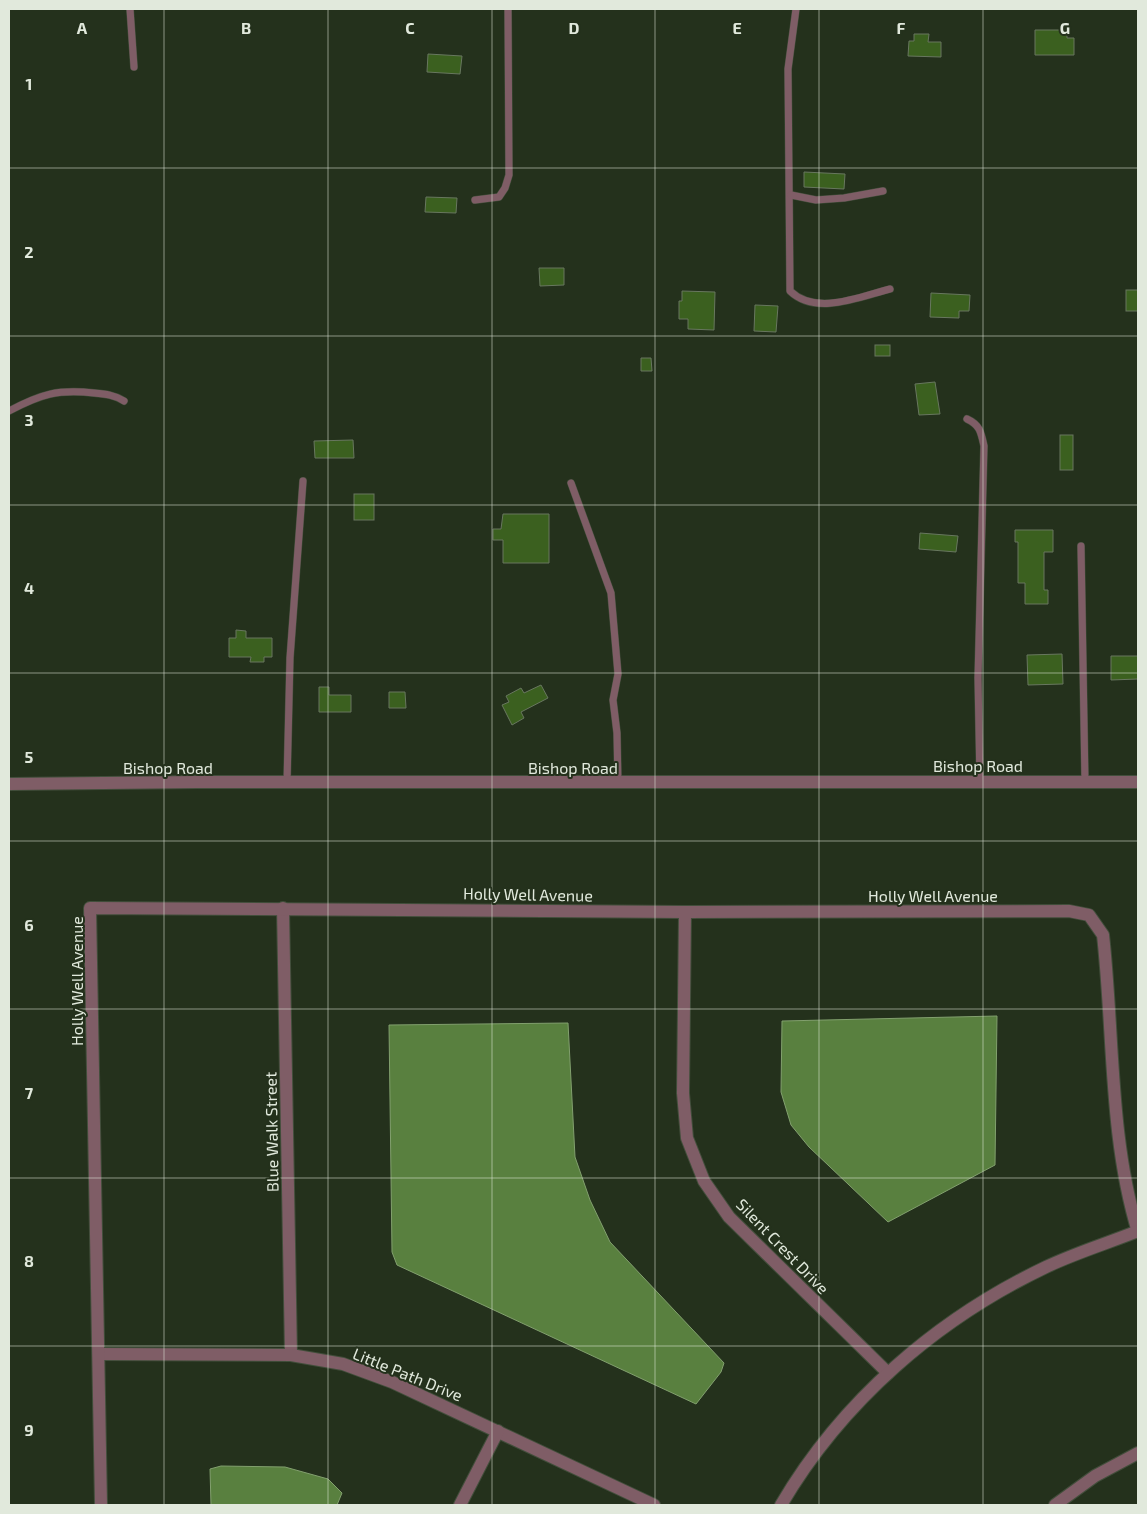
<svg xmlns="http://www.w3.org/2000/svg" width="1147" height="1514" font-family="'Exo 2',sans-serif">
<rect width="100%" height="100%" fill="#24311c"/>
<g fill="#59803f" stroke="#82a06e">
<polygon points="997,1016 995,1165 888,1222 809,1147 791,1125 781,1092 782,1021"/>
<polygon points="568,1023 575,1157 590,1200 610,1242 724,1363 721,1372 696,1404 397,1265 392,1252 389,1025"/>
<polygon points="221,1466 285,1467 328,1479 342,1493 337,1505 211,1505 210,1469"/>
</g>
<g fill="#3b601f" stroke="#68775f">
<polygon points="1035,30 1067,30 1067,38 1074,38 1074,55 1035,55"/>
<polygon points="914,34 929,34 928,42 941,42 941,57 908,56 909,41 914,41"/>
<polygon points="428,54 462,56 460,74 427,72"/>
<polygon points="804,172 845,174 844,189 804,187"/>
<polygon points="426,197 457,198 456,213 425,212"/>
<polygon points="539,268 564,268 564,285 540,286"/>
<rect x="1126" y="290" width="12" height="21"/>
<polygon points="682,291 715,292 714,330 688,329 688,319 679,319 679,301 682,301"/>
<polygon points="931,293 970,295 969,311 959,311 959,318 930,317"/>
<polygon points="755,305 778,306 776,332 754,331"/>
<rect x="875" y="345" width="15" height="11"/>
<polygon points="641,358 651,358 652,371 641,371"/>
<polygon points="935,382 940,414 919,415 915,384"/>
<rect x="1060" y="435" width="13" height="35"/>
<polygon points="353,440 354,458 315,458 314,441"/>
<rect x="354" y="494" width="20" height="26"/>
<polygon points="503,514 549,514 549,563 503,563 503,540 493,540 493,529 501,529"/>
<polygon points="1015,530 1053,530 1053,552 1044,552 1044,590 1048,590 1048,604 1025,604 1025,583 1018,583 1018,542 1015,542"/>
<polygon points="920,533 958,536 956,552 919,549"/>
<polygon points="236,630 246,631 246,638 272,638 272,657 264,657 264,662 250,662 251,657 229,657 229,638 236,638"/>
<polygon points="1062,654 1063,684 1028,685 1027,655"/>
<polygon points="1111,656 1138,656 1138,679 1111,680"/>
<polygon points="541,685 548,698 521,712 524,718 512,725 502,705 509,702 506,696 521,688 524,693"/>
<polygon points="319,687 329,687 329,695 351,695 351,712 319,712"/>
<polygon points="389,692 405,692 406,708 389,708"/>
</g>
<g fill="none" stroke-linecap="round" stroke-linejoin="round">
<g stroke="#424e3b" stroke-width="8">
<g id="service">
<polyline points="130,9 134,67"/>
<path d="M 796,9 L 788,69 L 790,291 C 816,316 859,297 890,289"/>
<polyline points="791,195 816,200 844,198 883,191"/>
<polyline points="475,200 499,197 505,188 509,175 508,9"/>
<path d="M 9,411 C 41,394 58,389 94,393 C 105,394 115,395 124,401"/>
<path d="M 967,419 C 980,425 981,432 984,446 L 978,678 L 980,782"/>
<polyline points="571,483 611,593 618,674 613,700 617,733 618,783"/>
<polyline points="1081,546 1085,782"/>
<polyline points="287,783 290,658 303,481"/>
</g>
</g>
<g stroke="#424e3b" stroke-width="14">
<g id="minor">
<polyline points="9,784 198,782 1138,782"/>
<polyline points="283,908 291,1355"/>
<polyline points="685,912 683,1093 687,1138 704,1181 729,1217 888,1373"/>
<polyline points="99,1354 291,1355 343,1364 392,1382 654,1505"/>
<path d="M 101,1505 L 90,908 L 685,912 L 1069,911 L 1089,915 L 1103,935 C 1114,1034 1109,1137 1138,1232"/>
<polyline points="460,1505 498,1431"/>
<path d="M 781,1505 C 842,1401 937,1319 1046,1267 C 1075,1253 1108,1243 1138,1231"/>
<polyline points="1055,1505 1095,1476 1138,1453"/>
</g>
</g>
<use href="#service" stroke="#7f5d66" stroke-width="7"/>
<use href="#minor" stroke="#7f5d66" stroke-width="12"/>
</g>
<path fill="none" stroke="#e1e9dc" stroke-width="1" stroke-opacity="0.55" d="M 164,9 L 164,1505M 328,9 L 328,1505M 492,9 L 492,1505M 655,9 L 655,1505M 819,9 L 819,1505M 983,9 L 983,1505M 9,168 L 1138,168M 9,336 L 1138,336M 9,505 L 1138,505M 9,673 L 1138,673M 9,841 L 1138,841M 9,1009 L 1138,1009M 9,1178 L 1138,1178M 9,1346 L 1138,1346"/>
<g text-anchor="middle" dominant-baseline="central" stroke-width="4" stroke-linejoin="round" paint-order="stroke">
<g font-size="16" fill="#e1e9dc" stroke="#24311c">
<text x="978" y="765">Bishop Road</text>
<text x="168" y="767">Bishop Road</text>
<text x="573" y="767">Bishop Road</text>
<text transform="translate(528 894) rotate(1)">Holly Well Avenue</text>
<text x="933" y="895">Holly Well Avenue</text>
<text transform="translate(76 981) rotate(-90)">Holly Well Avenue</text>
<text transform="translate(271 1132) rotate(-91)">Blue Walk Street</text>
<text transform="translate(783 1246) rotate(46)">Silent Crest Drive</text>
<text transform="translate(408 1374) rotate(22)">Little Path Drive</text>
</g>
</g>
<g font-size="16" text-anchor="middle" font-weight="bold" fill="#e1e9dc" stroke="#24311c" stroke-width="4" stroke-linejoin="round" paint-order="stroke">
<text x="82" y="34">A</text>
<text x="246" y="34">B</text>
<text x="410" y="34">C</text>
<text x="574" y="34">D</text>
<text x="737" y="34">E</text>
<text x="901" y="34">F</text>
<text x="1065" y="34">G</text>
<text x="29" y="90">1</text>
<text x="29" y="258">2</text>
<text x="29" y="426">3</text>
<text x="29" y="594">4</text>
<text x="29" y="763">5</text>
<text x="29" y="931">6</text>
<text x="29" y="1099">7</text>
<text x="29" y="1267">8</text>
<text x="29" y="1436">9</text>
</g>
<rect width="1147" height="1514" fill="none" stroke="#e1e9dc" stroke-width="20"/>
</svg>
